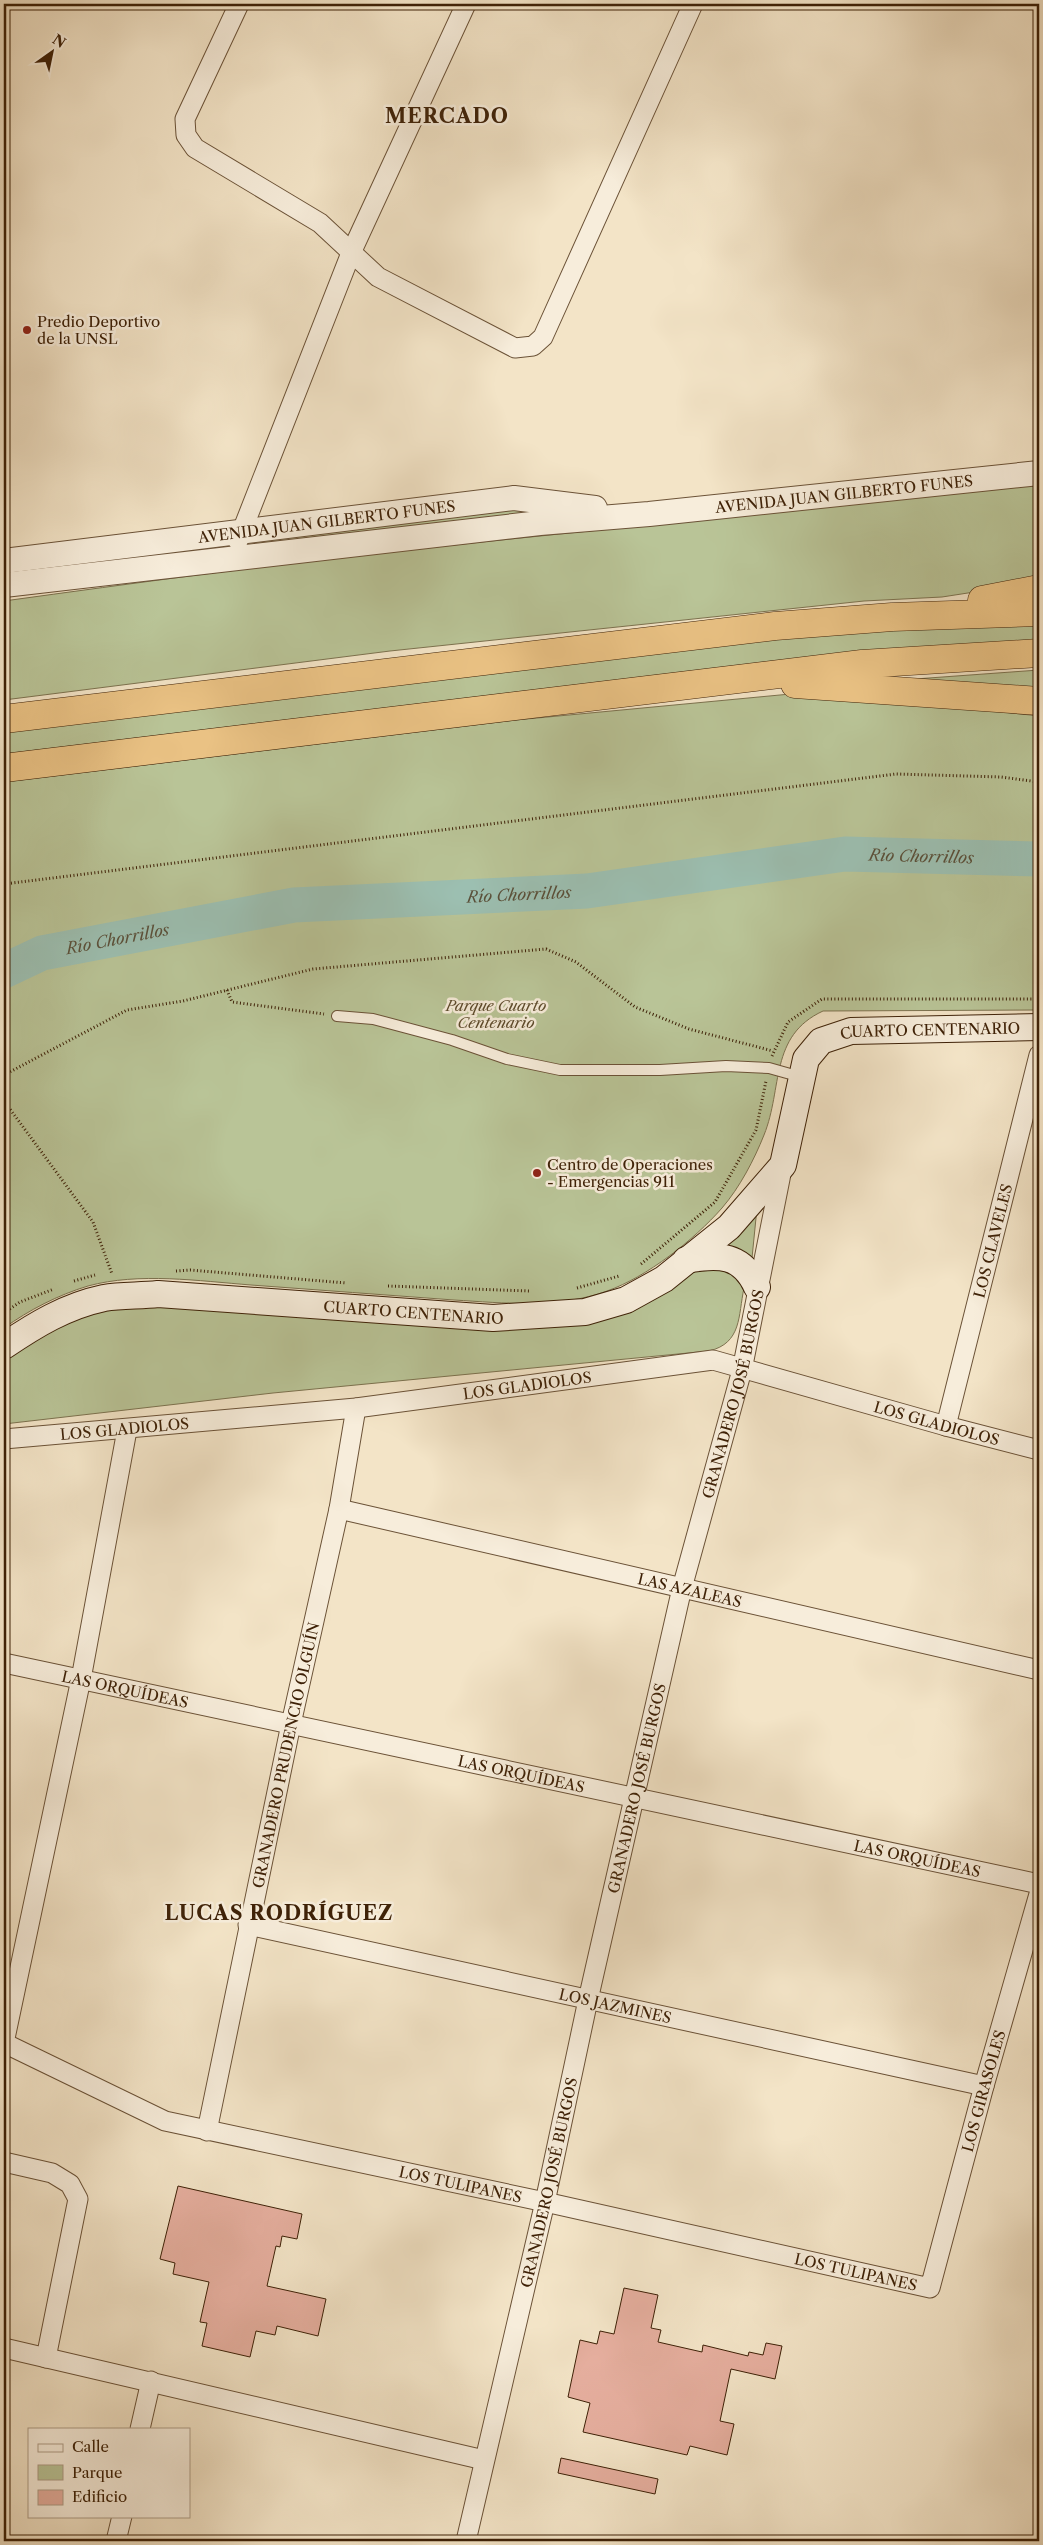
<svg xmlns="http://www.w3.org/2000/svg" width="1043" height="2545" font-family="'Libre Caslon Text',serif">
<rect width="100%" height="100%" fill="#f3e4c7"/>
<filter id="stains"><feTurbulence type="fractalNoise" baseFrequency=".004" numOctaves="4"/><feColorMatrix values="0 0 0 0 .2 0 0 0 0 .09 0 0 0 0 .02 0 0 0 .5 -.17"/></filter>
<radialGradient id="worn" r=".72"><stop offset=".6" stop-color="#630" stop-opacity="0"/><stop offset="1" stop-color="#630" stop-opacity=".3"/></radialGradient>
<g fill="#b9c497" stroke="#7c724f">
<path d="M 1039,483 L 1039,582 L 942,597 L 864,601 L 390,651 L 4,700 L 4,601 C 135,583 267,565 399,551 C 612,527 826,510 1039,483 Z"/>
<polygon points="525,507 526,514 255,547 254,540"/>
<polygon points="1039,621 1039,642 816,656 4,754 4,729 776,637"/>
<polygon points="1039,670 1039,690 915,679"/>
<path d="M 801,693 L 866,697 L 1039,716 L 1039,1010 L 823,1011 C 769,1036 783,1088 764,1135 C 754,1160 740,1187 722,1208 C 694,1240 647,1277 607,1291 C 558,1309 504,1303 454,1300 C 386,1295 319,1290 251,1285 C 199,1281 139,1272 88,1286 C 58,1295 29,1310 4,1328 L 4,782 L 516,720 Z"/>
<polygon points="757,1208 752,1258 714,1250"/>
<path d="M 729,1265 L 744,1288 C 738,1316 742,1343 709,1351 L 273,1393 L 4,1424 L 4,1359 C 40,1336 75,1312 118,1307 C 132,1305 147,1306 161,1306 L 489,1327 L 690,1272 Z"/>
</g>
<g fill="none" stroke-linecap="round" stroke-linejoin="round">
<path stroke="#9cbfb1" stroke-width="35" id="s1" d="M 4,971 L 42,953 L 294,905 L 587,891 L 845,854 L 1039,859"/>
</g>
<g fill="#e5ae9e" stroke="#3e2107">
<polygon points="178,2186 302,2214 297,2239 282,2236 280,2247 276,2246 267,2286 326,2299 318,2336 277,2326 275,2335 256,2331 250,2357 202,2346 207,2323 200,2322 209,2282 173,2274 175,2263 160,2259"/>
<polygon points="624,2288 658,2295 651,2328 661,2330 658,2342 702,2352 703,2345 748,2356 749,2352 763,2355 766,2343 782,2346 775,2379 731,2369 720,2421 734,2424 727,2455 690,2446 687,2455 583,2432 590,2403 568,2397 580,2340 597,2344 600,2331 614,2334"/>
<polygon points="561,2458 658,2479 655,2494 558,2473"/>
</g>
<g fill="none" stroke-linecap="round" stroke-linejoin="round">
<g stroke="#6b5237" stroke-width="12">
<polyline id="service" points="337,1016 373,1019 452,1040 507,1059 560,1070 660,1070 726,1066 769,1068 801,1077"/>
</g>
<g stroke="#6b5237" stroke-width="21">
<g id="minor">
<polyline points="239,4 185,119 186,135 195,148 320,223 378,277 515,348 533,346 543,337 693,4"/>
<polyline points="238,541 351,253 466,4"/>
<path id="s2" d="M 946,1426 L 1039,1055"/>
<path id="s3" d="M 4,1439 L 356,1408 L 713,1360 L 946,1426 L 1039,1450"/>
<path id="s4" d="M 339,1509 L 1039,1670"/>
<path id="s5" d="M 4,1663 L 1039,1884"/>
<path id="s6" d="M 248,1925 L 984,2086"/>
<path id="s7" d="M 4,2043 L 165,2121 L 545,2202 L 930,2288 L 984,2086 L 1039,1894"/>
<polyline points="4,2043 81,1679 127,1430"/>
<path id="s8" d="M 207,2131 L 291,1724 L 339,1509 L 356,1408"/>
<polyline points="4,2162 52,2173 70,2184 78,2199 46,2358"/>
<polyline points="4,2348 484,2460"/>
<polyline points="140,2429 151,2381"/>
<polyline points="116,2541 122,2516"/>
<path id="s9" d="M 466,2541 L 545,2202 L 588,2000 L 682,1588 L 742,1370 L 782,1169"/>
</g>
</g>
<g stroke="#6b5237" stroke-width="26">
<g id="tertiary">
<path id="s10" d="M 4,561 L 514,498 L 595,508"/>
<path id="s11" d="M 4,585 L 540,523 L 649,514 L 1039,473"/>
</g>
</g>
<g stroke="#3e2107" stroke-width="28">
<g id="secondary">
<path d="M 686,1260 C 719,1254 742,1254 757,1287"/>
<path id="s12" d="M 4,1346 C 35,1325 66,1306 104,1298 C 121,1295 140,1296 158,1294 L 493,1318 L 585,1312 L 626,1300 L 664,1279 L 729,1227 L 783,1165 L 806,1059 L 821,1041 L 851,1031 L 1039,1027"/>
</g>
</g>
<g stroke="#3e2107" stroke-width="29">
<g id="trunk">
<polyline points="982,600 1039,589"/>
<polyline points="795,684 1039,701"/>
<polyline points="4,719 775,626 892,617 1039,612"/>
<polyline points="4,768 862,664 1039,653"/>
</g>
</g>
<g stroke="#3e2107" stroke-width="3" stroke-dasharray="1 2.5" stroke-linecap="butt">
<polyline points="4,884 896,774 1001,777 1039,782"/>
<polyline points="227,990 232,1002 324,1014"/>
<polyline points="772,1056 788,1022 822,999 1039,999"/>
<polyline points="4,1075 127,1010 183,1001 313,969 546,949 576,962 635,1007 689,1029 773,1051"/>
<polyline points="4,1101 93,1222 112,1274"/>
<polyline points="641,1264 715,1202 756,1130 766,1081"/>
<polyline points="176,1271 190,1270 346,1283"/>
<polyline points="74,1281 95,1275"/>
<polyline points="388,1286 529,1291"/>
<polyline points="577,1288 619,1276"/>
<polyline points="4,1313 20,1302 54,1289"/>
</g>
<use href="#service" stroke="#f7eddb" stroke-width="10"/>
<use href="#minor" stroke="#f7eddb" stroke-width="19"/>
<use href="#tertiary" stroke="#f7eddb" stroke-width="24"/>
<use href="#secondary" stroke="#f7eddb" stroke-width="26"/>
<use href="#trunk" stroke="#eac284" stroke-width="28"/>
</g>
<g fill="#8f2418" stroke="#f7eddb" stroke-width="2">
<circle cx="27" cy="330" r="5"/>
<circle cx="537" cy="1173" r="5"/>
</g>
<g text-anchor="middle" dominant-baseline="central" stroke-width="5" stroke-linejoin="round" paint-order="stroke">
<g font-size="15" fill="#3e2107" stroke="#f7eddb" text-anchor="start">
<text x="37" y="321">Predio Deportivo<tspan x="37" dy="17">de la UNSL</tspan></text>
<text x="547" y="1164">Centro de Operaciones<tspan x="547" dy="17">- Emergencias 911</tspan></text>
</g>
<g font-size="15" fill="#3e2107" stroke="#f7eddb">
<text stroke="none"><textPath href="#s11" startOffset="845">AVENIDA JUAN GILBERTO FUNES</textPath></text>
<text stroke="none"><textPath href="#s10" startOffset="325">AVENIDA JUAN GILBERTO FUNES</textPath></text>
<text stroke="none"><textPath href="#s12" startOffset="1088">CUARTO CENTENARIO</textPath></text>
<text stroke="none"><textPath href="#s2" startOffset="191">LOS CLAVELES</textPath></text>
<text stroke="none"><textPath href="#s12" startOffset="422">CUARTO CENTENARIO</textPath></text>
<text stroke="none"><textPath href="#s3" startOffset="526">LOS GLADIOLOS</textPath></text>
<text stroke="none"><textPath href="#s9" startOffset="1178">GRANADERO JOSÉ BURGOS</textPath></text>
<text stroke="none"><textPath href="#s3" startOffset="946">LOS GLADIOLOS</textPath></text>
<text stroke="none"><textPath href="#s3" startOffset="121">LOS GLADIOLOS</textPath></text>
<text stroke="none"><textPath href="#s4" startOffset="360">LAS AZALEAS</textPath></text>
<text stroke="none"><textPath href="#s5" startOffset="124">LAS ORQUÍDEAS</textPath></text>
<text stroke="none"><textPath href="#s8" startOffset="384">GRANADERO PRUDENCIO OLGUÍN</textPath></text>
<text stroke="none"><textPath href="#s5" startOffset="529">LAS ORQUÍDEAS</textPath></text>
<text stroke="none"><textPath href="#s9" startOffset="772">GRANADERO JOSÉ BURGOS</textPath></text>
<text stroke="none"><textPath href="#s5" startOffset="934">LAS ORQUÍDEAS</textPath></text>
<text stroke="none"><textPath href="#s6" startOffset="376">LOS JAZMINES</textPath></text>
<text stroke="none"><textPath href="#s7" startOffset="1166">LOS GIRASOLES</textPath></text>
<text stroke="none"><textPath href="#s9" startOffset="368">GRANADERO JOSÉ BURGOS</textPath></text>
<text stroke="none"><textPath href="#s7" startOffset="481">LOS TULIPANES</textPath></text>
<text stroke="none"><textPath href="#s7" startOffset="886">LOS TULIPANES</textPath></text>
</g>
<g font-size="15" font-style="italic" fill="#5d4a2b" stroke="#f7eddb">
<text x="496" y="1005">Parque Cuarto<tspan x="496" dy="17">Centenario</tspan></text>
</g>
<g font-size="16" font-style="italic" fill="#5a503a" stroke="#f7eddb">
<text stroke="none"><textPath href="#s1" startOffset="929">Río Chorrillos</textPath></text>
<text stroke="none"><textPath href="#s1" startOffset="524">Río Chorrillos</textPath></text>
<text stroke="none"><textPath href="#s1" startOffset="119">Río Chorrillos</textPath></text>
</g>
<g font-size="20" font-weight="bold" letter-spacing="1" fill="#3e2107" stroke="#f7eddb">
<text x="447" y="116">MERCADO</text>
<text x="279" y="1913">LUCAS RODRÍGUEZ</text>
</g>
</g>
<rect width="1043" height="2545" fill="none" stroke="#f3e4c7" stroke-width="20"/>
<rect x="5" y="5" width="1033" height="2535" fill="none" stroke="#3e2107" stroke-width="2.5"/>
<rect x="10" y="10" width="1023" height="2525" fill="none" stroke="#3e2107"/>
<rect x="28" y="2428" width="162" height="90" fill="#f7eddb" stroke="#ad9b86"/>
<rect x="38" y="2444" width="25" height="8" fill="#f7eddb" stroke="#ad9b86"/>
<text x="72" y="2452" font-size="15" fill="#3e2107">Calle</text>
<rect x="38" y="2465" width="25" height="15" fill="#b9c497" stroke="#ad9b86"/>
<text x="72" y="2478" font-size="15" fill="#3e2107">Parque</text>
<rect x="38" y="2490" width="25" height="15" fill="#e5ae9e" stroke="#ad9b86"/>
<text x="72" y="2502" font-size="15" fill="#3e2107">Edificio</text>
<g transform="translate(52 52) rotate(33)" stroke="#f7eddb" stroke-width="4" paint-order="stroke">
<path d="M0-4L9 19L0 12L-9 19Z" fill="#3e2107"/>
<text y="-8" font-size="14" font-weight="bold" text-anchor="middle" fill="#3e2107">N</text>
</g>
<rect width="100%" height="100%" filter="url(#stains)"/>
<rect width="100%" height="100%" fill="url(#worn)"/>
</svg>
